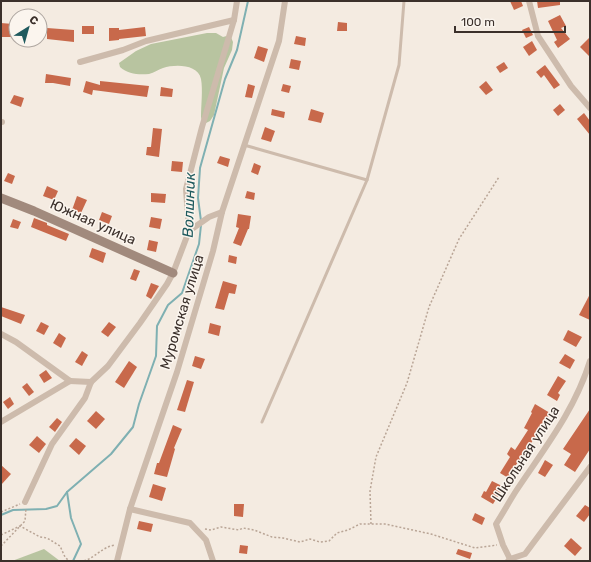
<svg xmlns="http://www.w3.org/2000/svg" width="591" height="562" font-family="Rubik,sans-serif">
<rect width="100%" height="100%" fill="#f4ebe1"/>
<g fill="#b8c4a0">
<path d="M 207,33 L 216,33 L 223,37 L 230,35 L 233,42 L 232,50 L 224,68 L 214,115 L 210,121 L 206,123 L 202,121 L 201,117 C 201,106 203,90 201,79 C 198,64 175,64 163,68 C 159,69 154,73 149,74 C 138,75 128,74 120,67 L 119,63 L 136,51 L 151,44 Z"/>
<polygon points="44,549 60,561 12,561"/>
</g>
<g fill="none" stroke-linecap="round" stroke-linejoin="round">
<g stroke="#7fb0b2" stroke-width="2">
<polyline points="201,221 198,198 200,168 225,79 237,50 248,1"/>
<polyline points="1,515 13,510 46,509 57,506 67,492"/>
<polyline points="73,561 81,544 71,518 67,492 111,454 133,427 139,404 156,356 157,326 168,305 182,293 199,244 201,225"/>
</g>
</g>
<g fill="#c8694b">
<polygon points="510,1 521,1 523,6 514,10"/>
<polygon points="537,1 560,1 560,5 538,8"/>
<polygon points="560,15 566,26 561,28 570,39 558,48 554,42 557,40 548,21"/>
<polygon points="338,22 347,23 347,31 337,31"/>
<polygon points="1,23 13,24 12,37 1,37"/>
<rect x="82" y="26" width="12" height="8"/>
<polygon points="145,27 146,36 119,39 119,40 109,41 109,28 119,28 119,30"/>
<polygon points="529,27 533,35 526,38 522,30"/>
<polygon points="47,28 74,30 74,42 47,39"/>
<polygon points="296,36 306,38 305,46 294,44"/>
<polygon points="590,37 590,57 580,47"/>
<polygon points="532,41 537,50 529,56 523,47"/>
<polygon points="258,46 268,49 264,62 254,58"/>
<polygon points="291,59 301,61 299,70 289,68"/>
<polygon points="504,62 508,68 500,73 496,67"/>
<polygon points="545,65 560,85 554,89 544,75 541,78 536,72"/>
<polygon points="46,74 71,78 70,86 53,83 45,83"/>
<polygon points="86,81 100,85 100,81 149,86 147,97 93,90 92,95 83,92"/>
<polygon points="486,81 493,90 486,95 479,87"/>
<polygon points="248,84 255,86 252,98 245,97"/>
<polygon points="283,84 291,86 289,93 281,91"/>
<polygon points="161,87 173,89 172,97 160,96"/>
<polygon points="14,95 24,98 21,107 10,103"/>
<polygon points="560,104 565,110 558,116 553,110"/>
<polygon points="272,109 285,112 284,118 271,115"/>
<polygon points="311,109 324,113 321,123 308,120"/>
<polygon points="584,113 590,121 590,135 577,119"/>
<polygon points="265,127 275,131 271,142 261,139"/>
<polygon points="153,128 162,129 159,157 146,155 147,147 151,147"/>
<polygon points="220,156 230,159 228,167 217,163"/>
<polygon points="172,161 183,162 182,172 171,171"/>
<polygon points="254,163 261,166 258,175 251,172"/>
<polygon points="8,173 15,176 12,184 4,181"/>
<polygon points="47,186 58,191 54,200 43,196"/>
<polygon points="247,191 255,193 254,200 245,198"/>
<polygon points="151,193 166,194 165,203 151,202"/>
<polygon points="77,196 87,200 81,213 72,210"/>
<polygon points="102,212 112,216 109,224 99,220"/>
<polygon points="238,214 251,216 249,229 248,229 241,246 233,243 239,228 236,227"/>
<polygon points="151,217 162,219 160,229 149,227"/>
<polygon points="34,218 47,223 47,225 69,234 66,241 31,227"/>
<polygon points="13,219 21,222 18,229 10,227"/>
<polygon points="149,240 158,242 156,252 147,250"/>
<polygon points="92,248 106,253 103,263 89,257"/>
<polygon points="229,255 237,257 236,264 228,262"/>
<polygon points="134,269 140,271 136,281 130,279"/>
<polygon points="223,281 237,285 235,294 229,293 224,310 215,308"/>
<polygon points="151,283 159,286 151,299 146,296"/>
<polygon points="590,294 590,320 579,315"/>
<polygon points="1,307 25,315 21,324 1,316"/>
<polygon points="41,322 49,326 44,335 36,331"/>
<polygon points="109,322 116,327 108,337 101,332"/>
<polygon points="210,323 221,326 219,336 208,333"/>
<polygon points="568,330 582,337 576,347 563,340"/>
<polygon points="59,333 66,338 61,348 53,343"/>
<polygon points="82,351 88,355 82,366 75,362"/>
<polygon points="565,354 575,360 570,369 559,363"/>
<polygon points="195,356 205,359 201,369 192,366"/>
<polygon points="129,361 137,367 124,388 115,382"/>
<polygon points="46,370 52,378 44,383 39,375"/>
<polygon points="558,376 566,381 558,393 560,395 557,401 547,395"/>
<polygon points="187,380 194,382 185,412 177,410"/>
<polygon points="27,383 34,392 29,396 22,387"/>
<polygon points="10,397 14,404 8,409 3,402"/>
<polygon points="535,404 550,413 546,421 544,420 529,447 513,469 516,471 510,479 500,473 510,457 507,454 511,447 515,450 528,430 524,428 532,413 531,412"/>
<polygon points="590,409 590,449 575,472 564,465 571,454 563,449"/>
<polygon points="96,411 105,419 96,429 87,421"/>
<polygon points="57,418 62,422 55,432 49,427"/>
<polygon points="173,425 182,429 174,448 175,449 167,477 154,474 157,463 159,463"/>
<polygon points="37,436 46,444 39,453 29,445"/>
<polygon points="76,438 86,446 79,455 69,446"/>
<polygon points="545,460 553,465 545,477 538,473"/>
<polygon points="1,465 11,474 1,485"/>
<polygon points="492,481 504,487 493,504 481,497 484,491 486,492"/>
<polygon points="153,484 166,488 162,501 149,497"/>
<polygon points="234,504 244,504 243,517 234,516"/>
<polygon points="585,505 590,508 590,514 584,522 576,516"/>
<polygon points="475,513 485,518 482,525 472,520"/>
<polygon points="139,521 153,524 151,532 137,529"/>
<polygon points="571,538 582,548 575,556 564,546"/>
<polygon points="240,545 248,546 247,554 239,553"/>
<polygon points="458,549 472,553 470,559 456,554"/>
</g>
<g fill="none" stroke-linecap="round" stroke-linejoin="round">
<g stroke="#b9a596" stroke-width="1.5" stroke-dasharray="2 2" stroke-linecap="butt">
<polyline points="1,512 20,504"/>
<polyline points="371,524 370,491 376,457 407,383 429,307 459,239 499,177"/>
<polyline points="205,529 211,530 221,527 239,530 243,528 254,530 272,537 283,538 300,542 310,539 320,542 329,541 337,533 348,530 360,524 385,524 431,534 475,548 497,545"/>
<polyline points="1,535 20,526 40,537 47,538 60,546 65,557 69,561"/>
<polyline points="1,546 25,521 26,508"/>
<path d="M 84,561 C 96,557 102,547 115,545"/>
</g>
<g stroke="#cdbbac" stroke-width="3">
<polyline points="244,145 367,180 399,65 404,1"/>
<polyline points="262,422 367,180"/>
</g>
<g stroke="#cdbbac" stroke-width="6">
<polyline points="529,1 538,36 571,86 590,108"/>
<polyline points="80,62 123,50 146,41 234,20"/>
<polyline points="1,122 2,122"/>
<polyline points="189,231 209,217 222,212"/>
<polyline points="1,334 16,342 70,381"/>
<polyline points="70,381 91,382"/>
<polyline points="1,422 70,381"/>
<polyline points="25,502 52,444 85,398 91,382 108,366 140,323 167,284 173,273 189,231 186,189 202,127 234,20 237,1"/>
<polyline points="130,509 190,523 206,540 213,561"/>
<path d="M 510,559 L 503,545 L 496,524 C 503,513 509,502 516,491 C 544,449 575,410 590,361"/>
<polyline points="117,561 130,509 177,372 213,251 222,212 279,41 285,1"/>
<polyline points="508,561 510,559 525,554 590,467"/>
</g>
<polyline stroke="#a18a7d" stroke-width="9" points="1,198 34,211 173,273"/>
</g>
<g text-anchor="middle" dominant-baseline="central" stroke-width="3" stroke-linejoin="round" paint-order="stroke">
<g font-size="14" fill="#3b302b" stroke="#fbf5ee">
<text transform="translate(93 222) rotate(24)">Южная улица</text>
<text transform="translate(182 312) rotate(-73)">Муромская улица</text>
<text transform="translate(526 454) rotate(-57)">Школьная улица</text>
</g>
<g font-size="15" font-style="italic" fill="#1f5a5e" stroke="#fbf5ee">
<text transform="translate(189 205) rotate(-88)">Волшник</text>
</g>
</g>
<rect width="591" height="562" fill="none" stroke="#3b302b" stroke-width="4"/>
<g transform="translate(28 28) rotate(37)"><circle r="19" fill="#fbf5ee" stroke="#aea6a0"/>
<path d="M0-3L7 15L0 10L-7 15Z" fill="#1f5a5e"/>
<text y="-6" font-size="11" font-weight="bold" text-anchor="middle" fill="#3b302b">С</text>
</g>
<path d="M455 26v6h110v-6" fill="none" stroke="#3b302b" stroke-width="2"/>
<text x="461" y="26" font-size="12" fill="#3b302b" stroke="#fbf5ee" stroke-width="3" paint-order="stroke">100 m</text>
</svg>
